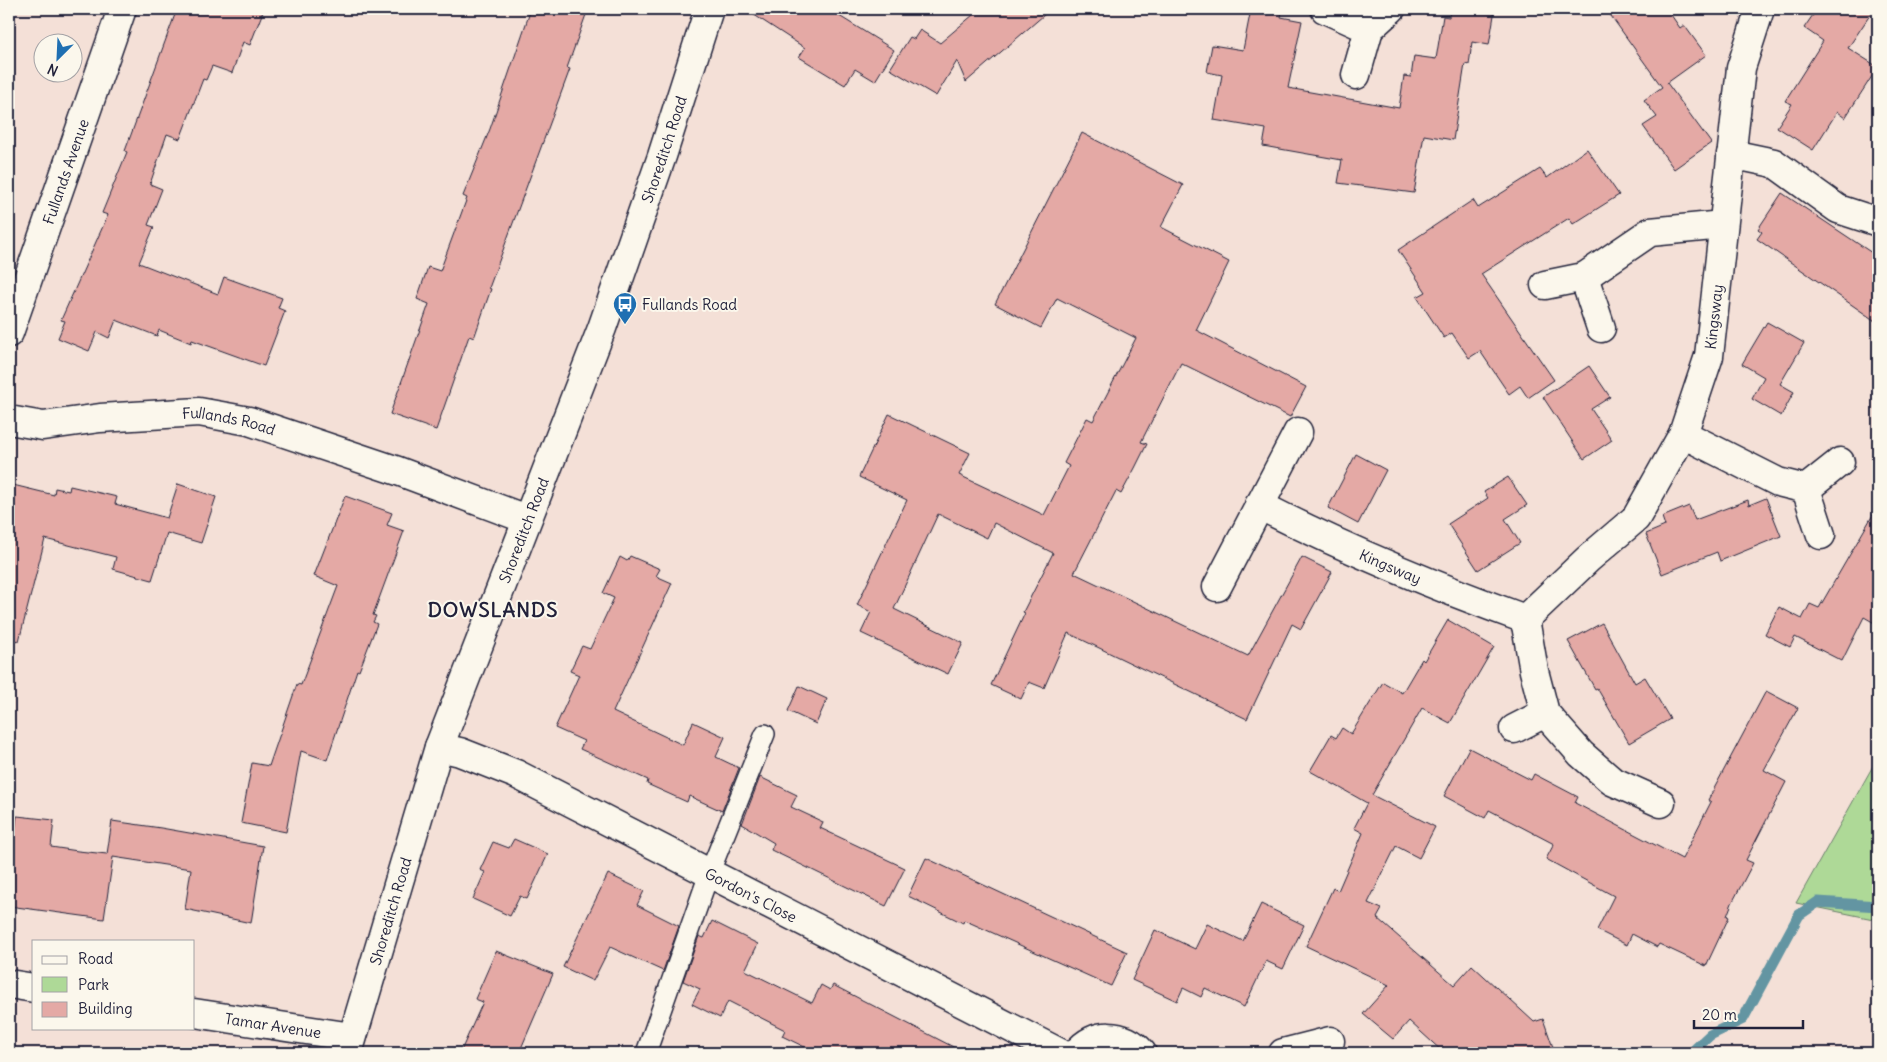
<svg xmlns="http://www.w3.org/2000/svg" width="1887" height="1062" font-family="Delius,sans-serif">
<rect width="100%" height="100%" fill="#f4e0d7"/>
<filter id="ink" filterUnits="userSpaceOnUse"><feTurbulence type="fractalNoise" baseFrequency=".02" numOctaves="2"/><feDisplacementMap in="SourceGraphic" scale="10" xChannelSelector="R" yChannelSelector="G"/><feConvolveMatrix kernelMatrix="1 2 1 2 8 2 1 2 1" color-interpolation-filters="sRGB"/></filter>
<g filter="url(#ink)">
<polygon fill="#aed997" stroke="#687e69" points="1878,757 1878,920 1796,903"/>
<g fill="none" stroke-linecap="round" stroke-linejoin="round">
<polyline stroke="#6395a2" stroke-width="11" points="1691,1053 1710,1035 1743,1019 1799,915 1818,902 1878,906"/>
</g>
<g fill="#e4a9a5" stroke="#22223b">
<polygon points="177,9 264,9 250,45 243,42 232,73 212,66 206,80 203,79 180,139 167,134 150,184 162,189 148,225 154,227 139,263 218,294 224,277 282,298 278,308 285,311 264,366 192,340 191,343 159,330 157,336 116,320 109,338 97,332 89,351 58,338 65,321 61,320 108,215 102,213 127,152 125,151"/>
<polygon points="531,9 588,9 567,68 570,69 489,288 491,289 474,338 469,336 436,430 390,414 429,304 417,299 428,267 440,271 467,198 463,196 490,129"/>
<polygon points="745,9 828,9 894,50 875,81 855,69 845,85 799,57 805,48"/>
<polygon points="980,9 1051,9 966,82 957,61 936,96 890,69 910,37 914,39 920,30 940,43"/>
<polygon points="1251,9 1283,9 1281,17 1302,21 1288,88 1399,108 1404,76 1411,77 1414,56 1436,59 1443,16 1449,17 1450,9 1495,9 1489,45 1472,42 1469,65 1465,64 1453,140 1424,135 1414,193 1338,183 1342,160 1263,146 1266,129 1214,120 1222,75 1207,72 1212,45 1243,50"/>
<polygon points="1606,9 1667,9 1680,28 1684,25 1706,55 1667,83 1711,143 1674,169 1643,126 1657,117 1644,100 1662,87"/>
<polygon points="1817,9 1874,9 1848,48 1878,67 1845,118 1837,112 1813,150 1777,127 1792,104 1785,101 1823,41 1804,28"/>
<polygon points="1082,133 1183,185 1161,227 1229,262 1196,330 1306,387 1290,417 1181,363 1141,442 1147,444 1135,468 1121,494 1116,491 1074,573 1248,656 1302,557 1332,572 1301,629 1292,624 1247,719 1068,633 1044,688 1029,682 1021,699 991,685 1025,613 1023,612 1053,553 994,523 987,538 938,514 894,609 963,643 948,674 861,633 871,612 857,605 907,500 859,477 889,414 970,453 959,475 1044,515 1069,466 1064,463 1087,418 1093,421 1136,338 1057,298 1041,328 995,304"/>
<polygon points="1587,149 1619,195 1573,224 1569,218 1481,274 1554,380 1528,398 1520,386 1509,394 1480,351 1469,358 1452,333 1444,338 1417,297 1426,292 1398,250 1473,200 1478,208 1540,169 1547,178"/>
<polygon points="1782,193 1878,257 1878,323 1757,239 1762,232 1758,229"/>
<polygon points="1767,322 1804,343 1780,384 1794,392 1781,416 1752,399 1764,377 1742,364"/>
<polygon points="1589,366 1610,397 1591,409 1612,440 1584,459 1543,397"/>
<polygon points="1356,454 1386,470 1358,524 1328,508"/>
<polygon points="1508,477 1527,505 1505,519 1520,543 1478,570 1448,524 1488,498 1484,492"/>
<polygon points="9,484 54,495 55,488 69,491 70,486 117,497 115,504 167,518 178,484 216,497 201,543 167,533 152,580 113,569 116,557 45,539 19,641 9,639"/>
<polygon points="345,496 392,513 387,525 404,531 373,615 376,616 373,622 377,624 359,671 357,670 327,760 301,751 286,832 241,823 252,763 269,766 297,684 301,685 338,586 314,576"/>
<polygon points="1766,498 1781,536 1720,561 1717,552 1662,574 1646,534 1665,526 1662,517 1689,506 1695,520 1748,500 1749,505"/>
<polygon points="1878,506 1878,625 1864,617 1842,661 1795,637 1790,647 1765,634 1779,607 1802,619 1810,604 1819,608"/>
<polygon points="630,556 660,569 656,576 672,583 613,712 683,745 693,722 725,737 716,757 739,768 722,811 689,796 687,802 647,784 648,780 580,749 584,741 555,728 579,675 570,671 582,646 590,649 614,598 603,593 620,557 627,561"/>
<polygon points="1448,620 1494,647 1450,723 1422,708 1372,795 1435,827 1419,858 1396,846 1368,903 1382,909 1377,918 1454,985 1472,965 1534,1022 1543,1019 1555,1053 1444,1053 1409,1021 1393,1039 1363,1014 1389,985 1306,946 1333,888 1338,891 1363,833 1354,828 1367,803 1310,771 1331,735 1336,738 1342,728 1351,734 1383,682 1402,693 1422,659 1424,661"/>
<polygon points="1602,623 1635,683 1645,677 1670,719 1629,743 1597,688 1595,689 1568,641"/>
<polygon points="799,686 827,699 816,724 788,711"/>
<polygon points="1766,691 1798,708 1764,770 1786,782 1746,860 1753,863 1732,903 1727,916 1729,917 1706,966 1659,944 1657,947 1632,934 1627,945 1597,930 1614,896 1546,859 1554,844 1489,810 1485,818 1444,796 1469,748 1531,780 1534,774 1578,797 1575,803 1682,859 1711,802 1708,800"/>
<polygon points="760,777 797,795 791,807 823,822 820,828 905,868 886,906 771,850 774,843 742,824"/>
<polygon points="17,816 54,820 51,847 78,851 107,854 112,821 161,828 263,846 251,923 185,909 191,869 113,857 104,919 9,906 9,856 12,856"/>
<polygon points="514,839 548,854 527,899 520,896 510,916 473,899 485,872 480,870 493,842 509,848"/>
<polygon points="926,858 1127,952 1111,986 964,920 963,923 908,896"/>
<polygon points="608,874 644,891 637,905 679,926 663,971 610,947 593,981 563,967"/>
<polygon points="1261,904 1304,925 1283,969 1266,961 1244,1007 1205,988 1201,997 1183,988 1177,1001 1132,980 1155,930 1195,949 1207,924 1243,941"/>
<polygon points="712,921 758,944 745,970 812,1003 821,985 830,990 833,985 965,1053 817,1053 782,1036 785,1030 728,1001 720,1018 692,1004 700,989 683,981 699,936 704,938"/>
<polygon points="496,951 553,974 519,1053 460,1053 483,1002 475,999"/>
</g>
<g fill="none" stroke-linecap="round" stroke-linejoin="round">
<g stroke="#22223b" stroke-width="22">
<polyline id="lane" points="646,1053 709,874 765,734"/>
</g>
<g stroke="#22223b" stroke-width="31">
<g id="street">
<polyline points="1325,9 1369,29 1356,75"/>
<polyline points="1369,29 1391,9"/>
<polyline points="1731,154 1774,163 1838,209 1878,222"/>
<polyline points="1584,277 1650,232 1723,225"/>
<polyline points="1545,285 1584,277 1601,328"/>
<path id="s1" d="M 9,333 L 122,9"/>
<path id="s2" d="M 9,420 L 43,426 L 100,418 L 199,412 L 249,421 L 398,471 L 526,519"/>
<polyline points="1683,434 1778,482 1806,489"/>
<path id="s3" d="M 1259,505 C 1345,549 1434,586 1525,619"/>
<polyline points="1821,535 1806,489 1840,462"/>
<polyline points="1217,587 1298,432"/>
<path id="s4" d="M 1525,619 L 1588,559 L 1636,518 L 1683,434 L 1709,356 L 1741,68 L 1760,9"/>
<polyline points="1525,619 1534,671 1545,713 1581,754 1612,781 1661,803"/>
<polyline points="1514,729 1545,713"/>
<path id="s5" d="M 439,747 L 460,752 L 516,774 L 1060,1053"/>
<polyline points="9,984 34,988"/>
<path id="s6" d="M 194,1013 L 352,1037"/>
<path d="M 1077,1053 C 1093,1031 1125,1032 1142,1053"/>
<polyline points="1283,1053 1330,1041"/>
</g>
</g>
<g stroke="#22223b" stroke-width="31">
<g id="secondary">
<path id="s7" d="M 348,1053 L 439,747 L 602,328 L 662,156 L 709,9"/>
</g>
</g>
<use href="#lane" stroke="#fbf7ec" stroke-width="19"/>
<use href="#street" stroke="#fbf7ec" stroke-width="28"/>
<use href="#secondary" stroke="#fbf7ec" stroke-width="28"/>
</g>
</g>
<defs>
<g id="bus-pin" transform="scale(1.25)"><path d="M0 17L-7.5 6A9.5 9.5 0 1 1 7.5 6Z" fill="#1f6fb2" stroke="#fbf7ec"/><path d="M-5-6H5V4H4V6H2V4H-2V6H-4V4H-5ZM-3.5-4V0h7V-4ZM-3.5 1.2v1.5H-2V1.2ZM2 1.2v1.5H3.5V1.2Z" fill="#fff"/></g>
</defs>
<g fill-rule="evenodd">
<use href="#bus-pin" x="625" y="304"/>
</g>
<g text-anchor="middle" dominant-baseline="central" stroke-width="4" stroke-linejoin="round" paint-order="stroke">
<g font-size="15" fill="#22223b" stroke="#fbf7ec">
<text stroke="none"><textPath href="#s7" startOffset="958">Shoreditch Road</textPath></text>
<text stroke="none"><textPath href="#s1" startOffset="171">Fullands Avenue</textPath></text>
<text stroke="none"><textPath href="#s4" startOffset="368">Kingsway</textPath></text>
<text stroke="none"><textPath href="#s2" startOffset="222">Fullands Road</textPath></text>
<text stroke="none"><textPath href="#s7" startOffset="552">Shoreditch Road</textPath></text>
<text stroke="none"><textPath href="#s3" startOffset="145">Kingsway</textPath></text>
<text stroke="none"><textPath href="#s5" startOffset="346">Gordon's Close</textPath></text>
<text stroke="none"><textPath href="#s7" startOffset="148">Shoreditch Road</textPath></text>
<text stroke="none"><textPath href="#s6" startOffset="80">Tamar Avenue</textPath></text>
</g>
<g font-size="15" fill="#22223b" stroke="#fbf7ec" text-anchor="start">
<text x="642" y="304">Fullands Road</text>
</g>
<g font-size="20" font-weight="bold" letter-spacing="1" fill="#22223b" stroke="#fbf7ec">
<text x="493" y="609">DOWSLANDS</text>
</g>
</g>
<rect width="1887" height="1062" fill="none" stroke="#fbf7ec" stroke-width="30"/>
<rect x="15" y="15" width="1857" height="1032" fill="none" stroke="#22223b" stroke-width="2" filter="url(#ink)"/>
<rect x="32" y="940" width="162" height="90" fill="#fbf7ec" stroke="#a4a2a5"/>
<rect x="42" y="956" width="25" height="8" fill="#fbf7ec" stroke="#a4a2a5"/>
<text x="78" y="964" font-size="15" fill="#22223b">Road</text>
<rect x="42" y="977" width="25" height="15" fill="#aed997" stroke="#a4a2a5"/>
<text x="78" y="990" font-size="15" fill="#22223b">Park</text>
<rect x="42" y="1002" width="25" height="15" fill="#e4a9a5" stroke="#a4a2a5"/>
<text x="78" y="1014" font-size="15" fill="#22223b">Building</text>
<g transform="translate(58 58) rotate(204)"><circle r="24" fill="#fbf7ec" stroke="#a4a2a5"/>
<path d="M0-4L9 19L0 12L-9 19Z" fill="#1f6fb2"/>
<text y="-8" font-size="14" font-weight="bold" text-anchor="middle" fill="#22223b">N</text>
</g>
<path d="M1694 1020v8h109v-8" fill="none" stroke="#22223b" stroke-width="2.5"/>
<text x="1702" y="1020" font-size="15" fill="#22223b" stroke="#fbf7ec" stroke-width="4" paint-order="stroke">20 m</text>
</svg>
